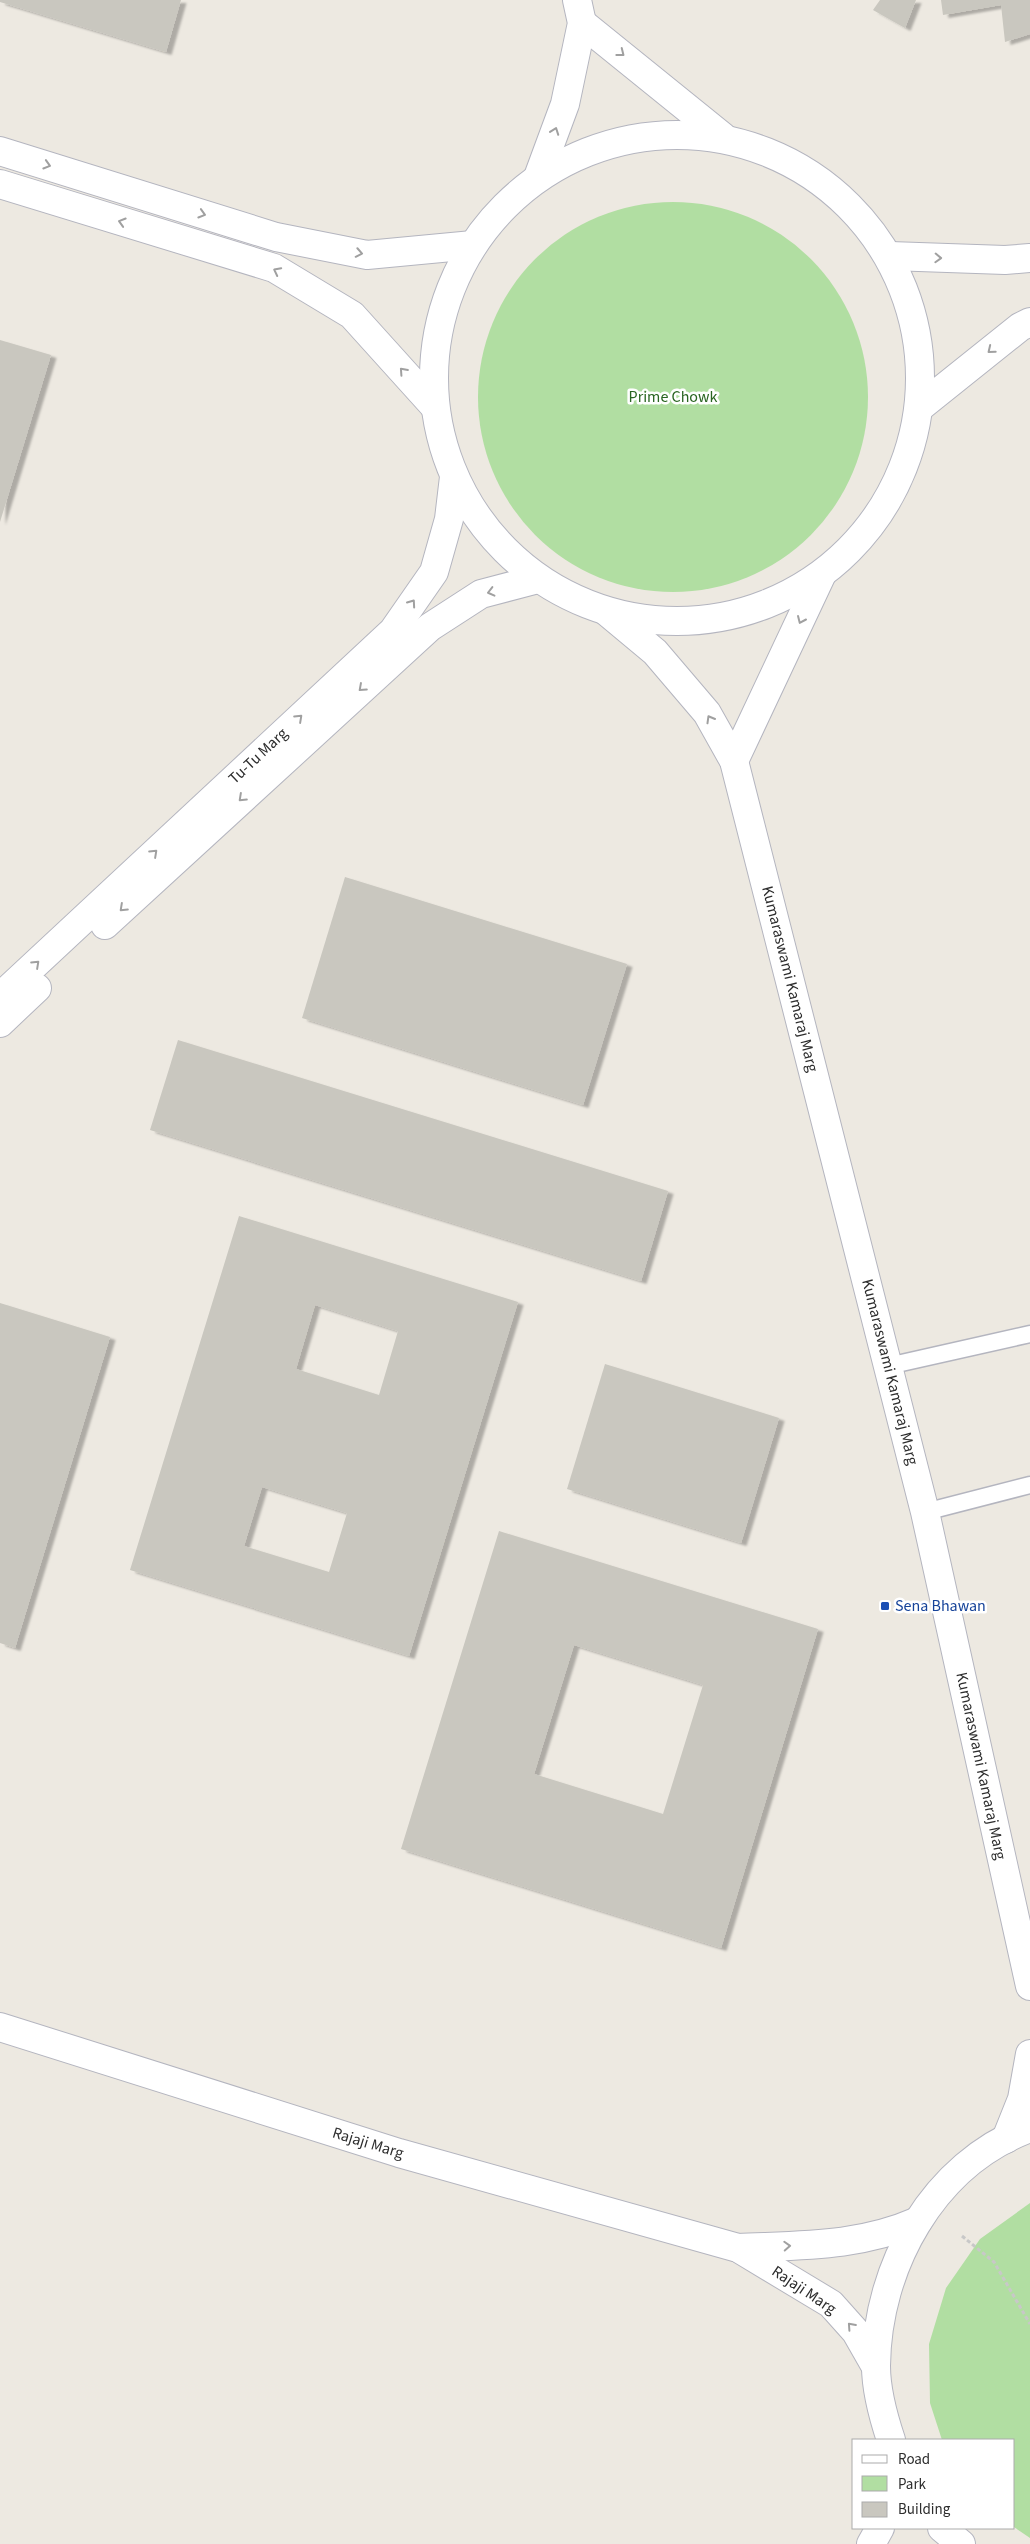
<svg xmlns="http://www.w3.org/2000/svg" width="1030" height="2544" font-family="'Source Sans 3',sans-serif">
<defs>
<filter id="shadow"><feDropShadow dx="5.5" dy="3" stdDeviation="1" flood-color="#0004"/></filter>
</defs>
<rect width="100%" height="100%" fill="#ede9e1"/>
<g fill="#b1dea2">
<circle cx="673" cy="397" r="195"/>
<polygon points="1030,2203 1030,2538 1014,2527 1014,2440 942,2440 930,2403 929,2344 946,2288 980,2239"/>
</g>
<g fill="#c9c7bf" fill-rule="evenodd" filter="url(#shadow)">
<polygon points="0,0 181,0 166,52 0,2"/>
<polygon points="880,0 916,0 905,28 873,10"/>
<polygon points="941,0 1030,0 1030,34 1005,42 1001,5 943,15"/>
<polygon points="0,340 51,355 0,522"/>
<polygon points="345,877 627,964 583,1105 302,1018"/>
<polygon points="178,1040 668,1191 641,1281 150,1130"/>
<path d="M 239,1216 L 518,1302 L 409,1656 L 130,1570 ZM 315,1305 L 398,1331 L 379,1395 L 296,1369 ZM 262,1487 L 347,1513 L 329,1572 L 244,1546 Z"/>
<polygon points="0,1303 110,1337 15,1648 0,1643"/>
<polygon points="605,1364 779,1418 741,1543 567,1489"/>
<path d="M 499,1531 L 818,1629 L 721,1948 L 401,1849 ZM 574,1645 L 703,1685 L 663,1814 L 534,1774 Z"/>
</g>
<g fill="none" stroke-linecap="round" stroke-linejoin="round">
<g stroke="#b4b5bf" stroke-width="19">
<g id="service">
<polyline points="888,1366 1030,1334"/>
<polyline points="925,1512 1030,1485"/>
</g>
</g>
<g stroke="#b4b5bf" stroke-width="30">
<g id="minor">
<polyline points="0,151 276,237 367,255 473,245"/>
<polyline points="0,184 274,268 352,315 435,407"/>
</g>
</g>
<g stroke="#b4b5bf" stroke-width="30">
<g id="tertiary">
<polyline points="607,612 655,652 707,713 734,761 925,1512 1030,1986"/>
<polyline points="734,761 821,576"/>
<polyline points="1006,2139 1022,2099 1030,2054"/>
<polyline points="871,2544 880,2528"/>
</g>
</g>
<g stroke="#b4b5bf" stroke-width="30">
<g id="secondary">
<polyline points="582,23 723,137"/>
<circle cx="677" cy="378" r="243"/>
<polyline points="538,177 565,104 582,23 577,0"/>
<polyline points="890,256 1005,260 1030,258"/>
<polyline points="920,407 1020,327 1030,322"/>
<polyline points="105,925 430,627 481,594 538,579"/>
<polyline points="0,997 393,631 434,572 449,519 454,477"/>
<polyline points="0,1023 37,988"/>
<polyline points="0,2027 399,2153 738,2248 831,2304 856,2332 876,2367"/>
<path d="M 738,2248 C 801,2245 859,2247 918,2221"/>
<path d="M 891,2440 C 883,2416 876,2391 876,2366 C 877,2266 933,2164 1030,2128"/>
<polyline points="942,2528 961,2544"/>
</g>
</g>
<polyline stroke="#c8c8c8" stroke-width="3" stroke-dasharray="4 2.5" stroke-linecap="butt" points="962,2236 994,2262 1030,2324"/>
<use href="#service" stroke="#fff" stroke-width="16"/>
<use href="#minor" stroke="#fff" stroke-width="28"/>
<use href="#tertiary" stroke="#fff" stroke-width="28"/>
<use href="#secondary" stroke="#fff" stroke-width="28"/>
</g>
<defs><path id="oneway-chevron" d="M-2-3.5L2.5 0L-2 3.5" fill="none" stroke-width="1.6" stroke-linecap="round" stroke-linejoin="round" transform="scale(1.25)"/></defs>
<g stroke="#a0a0a0">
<use href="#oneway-chevron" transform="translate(621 53) rotate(38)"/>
<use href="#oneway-chevron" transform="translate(555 131) rotate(-70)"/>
<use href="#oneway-chevron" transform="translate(47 165) rotate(17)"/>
<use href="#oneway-chevron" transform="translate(202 214) rotate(17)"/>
<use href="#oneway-chevron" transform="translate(122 222) rotate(-163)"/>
<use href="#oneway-chevron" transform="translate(359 253) rotate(11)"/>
<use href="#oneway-chevron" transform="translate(938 258) rotate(2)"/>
<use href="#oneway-chevron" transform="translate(277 271) rotate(-153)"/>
<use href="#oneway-chevron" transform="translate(991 350) rotate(141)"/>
<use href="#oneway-chevron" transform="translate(403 371) rotate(-132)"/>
<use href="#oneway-chevron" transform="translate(491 592) rotate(166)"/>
<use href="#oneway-chevron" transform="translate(412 603) rotate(-55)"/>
<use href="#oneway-chevron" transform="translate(801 620) rotate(114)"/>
<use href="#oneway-chevron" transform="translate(362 688) rotate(138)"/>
<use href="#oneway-chevron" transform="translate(299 718) rotate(-43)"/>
<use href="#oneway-chevron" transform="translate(710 719) rotate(-120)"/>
<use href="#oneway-chevron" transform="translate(242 798) rotate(137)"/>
<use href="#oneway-chevron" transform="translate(154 853) rotate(-43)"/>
<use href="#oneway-chevron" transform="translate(123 908) rotate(137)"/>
<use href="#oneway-chevron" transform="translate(36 964) rotate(-43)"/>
<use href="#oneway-chevron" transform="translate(787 2246) rotate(-3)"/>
<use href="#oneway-chevron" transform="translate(851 2326) rotate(-132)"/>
</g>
<rect fill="#1a4fb4" stroke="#fff" stroke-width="2" x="880" y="1601" width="10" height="10" rx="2.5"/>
<g text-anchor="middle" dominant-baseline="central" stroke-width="5" stroke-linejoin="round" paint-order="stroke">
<g font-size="16" fill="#296521" stroke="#fff">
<text x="673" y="397">Prime Chowk</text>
</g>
<g font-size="16" fill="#2d2d2d" stroke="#fff">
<text transform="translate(258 756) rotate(-43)">Tu-Tu Marg</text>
<text transform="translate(790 979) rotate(76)">Kumaraswami Kamaraj Marg</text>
<text transform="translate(890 1372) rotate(76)">Kumaraswami Kamaraj Marg</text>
<text transform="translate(981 1766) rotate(78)">Kumaraswami Kamaraj Marg</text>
<text transform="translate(368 2143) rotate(17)">Rajaji Marg</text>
<text transform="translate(804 2290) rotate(34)">Rajaji Marg</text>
</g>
<g font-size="16" fill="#164399" stroke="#fff" text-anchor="start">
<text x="895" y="1606">Sena Bhawan</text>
</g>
</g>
<rect x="852" y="2439" width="162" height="90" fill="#ffffff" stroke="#ababab"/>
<rect x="862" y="2455" width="25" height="8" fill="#ffffff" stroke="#ababab"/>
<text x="898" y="2464" font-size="15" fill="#2d2d2d">Road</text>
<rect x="862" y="2476" width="25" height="15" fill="#b1dea2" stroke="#ababab"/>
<text x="898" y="2489" font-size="15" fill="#2d2d2d">Park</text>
<rect x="862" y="2502" width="25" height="15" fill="#c9c7bf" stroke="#ababab"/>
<text x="898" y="2514" font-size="15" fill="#2d2d2d">Building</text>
</svg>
